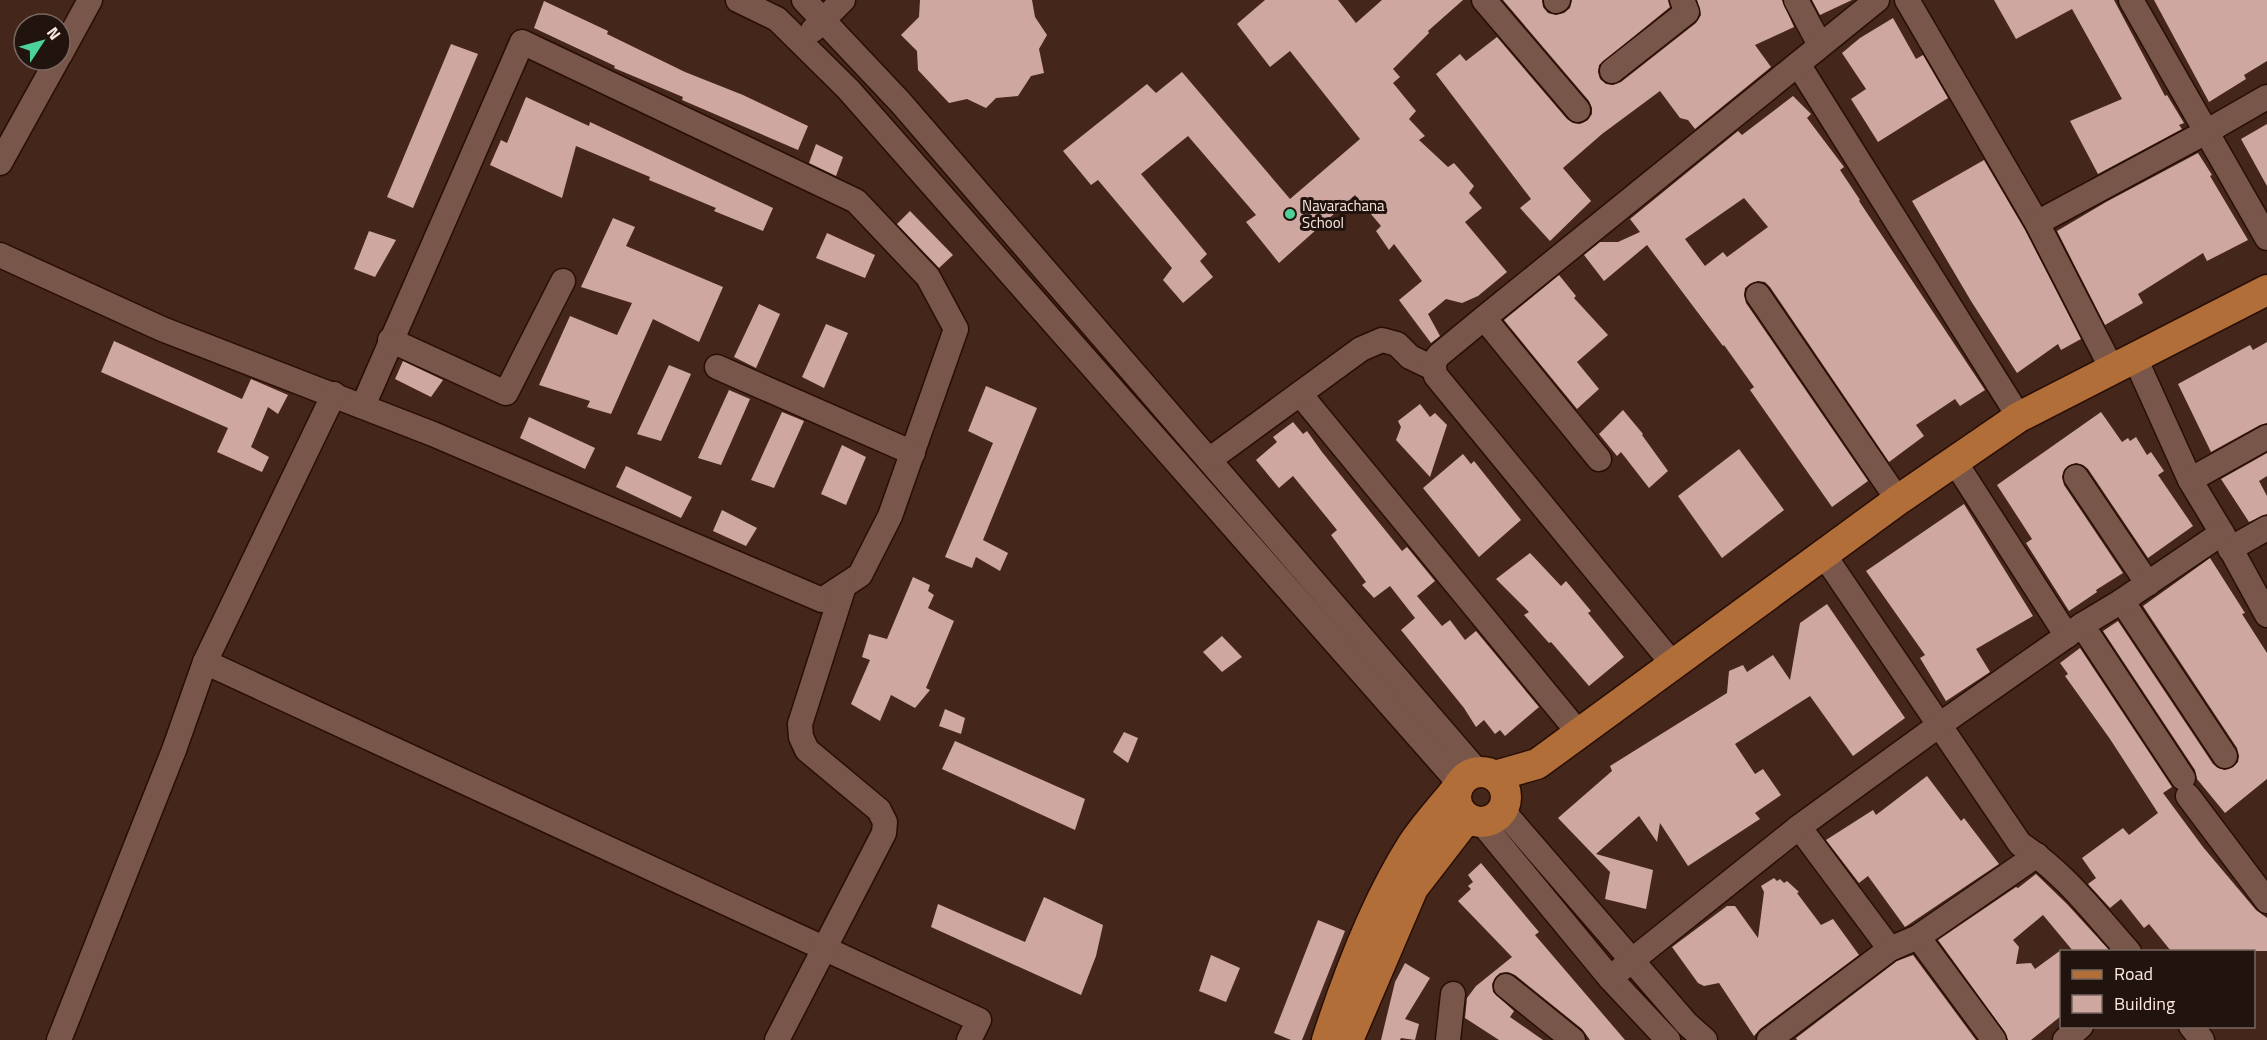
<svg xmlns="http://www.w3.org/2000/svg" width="2267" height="1040" font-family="'Titillium Web',sans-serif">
<rect width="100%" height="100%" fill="#44261b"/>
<g fill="#cfa7a1" fill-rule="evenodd">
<polygon points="920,0 1032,0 1035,17 1047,35 1039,49 1044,73 1031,76 1018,96 996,98 986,108 967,99 949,103 918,70 917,51 901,35 919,17"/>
<polygon points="1265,0 1338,0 1356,23 1382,0 1463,0 1428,31 1429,33 1393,69 1400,77 1393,83 1416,111 1409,119 1425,136 1419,140 1448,167 1454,163 1474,186 1469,193 1482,208 1465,222 1507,272 1478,296 1462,303 1446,299 1428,314 1440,336 1431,343 1399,300 1422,281 1394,244 1389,250 1376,231 1381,226 1355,195 1279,263 1246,222 1256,215 1188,136 1141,174 1207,254 1200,261 1213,277 1183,303 1163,280 1172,268 1098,180 1091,185 1063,151 1147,84 1156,93 1182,72 1290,199 1360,139 1290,51 1270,67 1237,24"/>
<polygon points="1503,0 1542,0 1543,7 1548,13 1556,15 1564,13 1570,8 1572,0 1668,0 1670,7 1599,65 1598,72 1600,79 1606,84 1613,85 1621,82 1696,23 1701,15 1697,0 1782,0 1794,27 1755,45 1771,67 1695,129 1688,120 1680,118 1660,91 1602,134 1563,168 1591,201 1550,241 1520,208 1531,199 1436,74 1460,54 1466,61 1497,37 1567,119 1573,123 1580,124 1588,120 1592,114 1592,108 1589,101"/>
<polygon points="1812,0 1852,0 1820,15"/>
<polygon points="1994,0 2114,0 2165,96 2167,95 2184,123 2179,125 2182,129 2098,174 2070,121 2122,99 2072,9 2016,39"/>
<polygon points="2154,0 2267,0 2267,61 2244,75 2246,79 2209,102"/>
<polygon points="544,1 608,31 607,34 685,72 743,95 808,126 798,150 682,100 683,97 614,68 615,66 534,28"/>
<polygon points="1893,18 1916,59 1923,55 1948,98 1878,142 1851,99 1866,89 1842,53 1860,38"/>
<polygon points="451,44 478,54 413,208 387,197"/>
<path d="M 1793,96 L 1811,114 L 1807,118 L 1844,167 L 1840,170 L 1860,200 L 1859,201 L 1985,390 L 1960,406 L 1955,399 L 1916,425 L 1924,436 L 1889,462 L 1770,287 L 1765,282 L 1758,281 L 1750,284 L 1745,288 L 1744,295 L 1746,303 L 1868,481 L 1832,507 L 1750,390 L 1754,387 L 1724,345 L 1723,346 L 1647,245 L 1604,281 L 1584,255 L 1600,242 L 1618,242 L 1640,232 L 1630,219 L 1738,131 L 1742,135 ZM 1744,198 L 1768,227 L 1727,257 L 1723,252 L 1705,266 L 1685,239 Z"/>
<polygon points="526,97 589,126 590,122 773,208 763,231 714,211 716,208 649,180 650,177 576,146 562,198 490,165 501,140 507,143"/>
<polygon points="2267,124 2267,186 2241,139"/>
<polygon points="816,144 843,157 836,176 809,163"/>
<polygon points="2198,153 2212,175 2210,176 2248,240 2207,261 2203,253 2138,294 2143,303 2105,325 2057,231 2106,202"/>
<polygon points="1984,160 2025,230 2081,339 2061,350 2058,344 2017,373 1971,301 1912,201"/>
<polygon points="910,211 953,255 939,268 897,224"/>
<polygon points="613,218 635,227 626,246 723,287 699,342 653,319 611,414 587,407 590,401 539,385 570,316 617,335 632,303 581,287"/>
<polygon points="369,231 396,240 375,277 354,269"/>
<polygon points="827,233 875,255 865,278 816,258"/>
<polygon points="1559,275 1576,296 1574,298 1608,335 1577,362 1599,389 1577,409 1504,320"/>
<polygon points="759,304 780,314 756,368 734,357"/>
<polygon points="826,324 848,333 824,388 802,377"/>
<polygon points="114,341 242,399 251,379 288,395 278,414 268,407 251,447 269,457 262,472 217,452 228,428 101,372"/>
<polygon points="2267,342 2267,423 2260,425 2211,452 2178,384 2250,345 2253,350"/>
<polygon points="403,361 443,380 431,397 395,379"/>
<polygon points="669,365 691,374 661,441 637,434"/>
<polygon points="986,386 1037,408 983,540 1008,553 1000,571 976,557 972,568 945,557 993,443 968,431"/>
<polygon points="729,390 750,399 721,465 698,458"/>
<polygon points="1420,404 1430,417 1435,413 1447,425 1430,477 1396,440 1401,427 1398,421"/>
<polygon points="1623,410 1643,434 1642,435 1668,471 1649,488 1621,452 1617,456 1599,434"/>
<polygon points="782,412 804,421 774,488 751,480"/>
<polygon points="2101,412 2122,442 2128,438 2130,441 2136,437 2147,455 2151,452 2164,471 2158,475 2193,526 2148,558 2088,469 2083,465 2076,463 2068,466 2064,470 2062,477 2064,485 2123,573 2096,590 2097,592 2069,611 2026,543 2032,539 1997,485"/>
<polygon points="529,417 595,448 585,469 520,438"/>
<polygon points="1293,422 1303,434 1307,431 1322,452 1402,551 1407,547 1435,581 1417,596 1442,626 1450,620 1465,640 1476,631 1539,707 1505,736 1500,730 1495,734 1484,720 1476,727 1464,708 1401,630 1415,618 1390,586 1374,598 1362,585 1366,582 1331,535 1337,530 1293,476 1279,488 1256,460 1277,442 1273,437"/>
<polygon points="842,445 866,457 846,505 821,494"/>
<polygon points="1739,449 1784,510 1722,558 1678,496"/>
<polygon points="2267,453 2267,476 2259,481 2267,496 2267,514 2249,522 2221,479"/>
<polygon points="1463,454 1471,464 1474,461 1521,520 1479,557 1423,488"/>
<polygon points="626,466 692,497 681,518 616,487"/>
<polygon points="1964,504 2033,616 1976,649 1990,672 1946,701 1920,658 1925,655 1866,571"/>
<polygon points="722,510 757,528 746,546 713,531"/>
<polygon points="1530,553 1561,586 1566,581 1591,611 1588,613 1624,657 1589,686 1551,642 1549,643 1524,615 1529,612 1496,579"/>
<polygon points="2210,558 2245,613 2242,614 2267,653 2267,779 2225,813 2197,779 2195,770 2103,631 2118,621 2213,764 2218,768 2225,770 2233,767 2238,762 2239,756 2237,748 2143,606"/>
<polygon points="913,577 930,585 928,591 934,595 928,608 954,621 926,688 930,690 915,708 891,695 880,721 851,704 870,660 862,657 869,634 887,639"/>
<polygon points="1827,604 1905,718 1853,756 1810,696 1735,744 1755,774 1763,769 1781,795 1755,813 1760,819 1688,866 1660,823 1657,842 1639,816 1596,854 1653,870 1646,909 1605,899 1610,872 1558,818 1612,771 1610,766 1727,693 1729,671 1743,665 1747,672 1773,655 1790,680 1800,623"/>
<polygon points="1222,636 1242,657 1222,672 1203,652"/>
<polygon points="2080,648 2172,787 2163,793 2203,847 2256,910 2267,918 2267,951 2171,951 2149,924 2144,928 2121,899 2110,908 2088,884 2096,878 2082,858 2123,828 2129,835 2158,813 2110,739 2065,676 2068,674 2060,663"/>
<polygon points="945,709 965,718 961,734 939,726"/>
<polygon points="1124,732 1138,738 1128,763 1113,752"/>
<polygon points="955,741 1085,799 1075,830 942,769"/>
<polygon points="1927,776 1961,821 1964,818 1999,864 1905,927 1868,876 1859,883 1826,840 1873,810 1876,815"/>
<polygon points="1481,863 1539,932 1535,935 1625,1040 1590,1040 1582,1029 1515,975 1508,972 1500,973 1495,978 1492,984 1493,992 1514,1011 1510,1017 1543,1040 1499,1040 1465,1018 1467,998 1476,986 1512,957 1458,901 1471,889 1468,886 1473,882 1468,875"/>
<polygon points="2036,874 2067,904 2110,951 2073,951 2043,915 2013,940 2019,947 2016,964 2031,963 2035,969 2061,950 2061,1016 2031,1040 2008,1040 2005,1032 1938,940 2016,887 2018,888"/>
<polygon points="1774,878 1777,881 1780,879 1784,883 1787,881 1799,892 1797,893 1821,925 1833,919 1859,955 1760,1029 1754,1036 1719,983 1704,986 1698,983 1672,947 1727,906 1735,906 1758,938 1764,892 1761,886"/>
<polygon points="1044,897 1103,925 1096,956 1081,995 931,927 938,904 1025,942"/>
<polygon points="1318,920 1345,931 1302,1040 1291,1040 1274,1033"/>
<polygon points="1211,955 1240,968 1226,1002 1199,991"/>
<polygon points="1913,955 1976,1040 1797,1040 1796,1038 1897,961"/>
<polygon points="1405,963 1430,978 1405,1019 1419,1024 1415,1040 1401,1038 1400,1040 1381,1040 1395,982"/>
</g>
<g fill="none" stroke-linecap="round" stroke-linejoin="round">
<g stroke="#290e04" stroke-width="27">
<g id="minor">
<polyline points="738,0 777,19 848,89 1460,784"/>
<polyline points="804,0 901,103 1478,772"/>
<polyline points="1484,0 1578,110"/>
<polyline points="1796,0 1820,45"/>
<polyline points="1907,0 2037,223 2112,369"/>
<polyline points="2131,0 2267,238"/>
<polyline points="1556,1 1558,0"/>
<polyline points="813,30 843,0"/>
<polyline points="60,55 90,0"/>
<polyline points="1798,64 2019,417"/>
<polyline points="1612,71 1687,12 1682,0"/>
<polyline points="0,163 57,60"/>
<polyline points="2037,223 2206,132 2267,97"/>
<polyline points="0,255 162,329 433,434 822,600 860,575 890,516 956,329 928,277 856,201 522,42 363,406"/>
<polyline points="1758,295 1898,500"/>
<polyline points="1484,318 1599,459"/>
<polyline points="390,340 506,393 563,281"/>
<polyline points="2135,358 2190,480 2222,533 2267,615"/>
<polyline points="717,367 913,453"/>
<polyline points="1300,394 1578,732"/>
<polyline points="1209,460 1361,349 1382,340 1397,344 1410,357 1433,368"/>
<polyline points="1955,462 2067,636"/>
<polyline points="2076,477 2148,584"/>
<polyline points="2190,480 2267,437"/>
<polyline points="2230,549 2267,528"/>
<path d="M 1824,555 L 2020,844 C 2063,871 2095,914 2129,952"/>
<polyline points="2122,601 2225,756"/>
<polyline points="2082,625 2183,778"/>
<polyline points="205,662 979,1020 969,1040"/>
<path d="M 1672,663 L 1436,376 C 1433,367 1433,362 1439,355 L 1484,318 L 1877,0"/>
<polyline points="2188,796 2267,901"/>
<polyline points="1503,811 1687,1024 1705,1040"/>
<polyline points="1482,823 1610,978 1668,1040"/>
<polyline points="1799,827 1890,949"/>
<polyline points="1918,937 1994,1040"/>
<polyline points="1610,978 1799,827 1938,726 2082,625 2122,601 2222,533"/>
<polyline points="1506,986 1573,1040"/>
<polyline points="2191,1026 2202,1040"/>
<polyline points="59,1040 174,750 205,662 334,394"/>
<polyline points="777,1040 884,833 885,822 879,810 807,750 801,737 800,724 844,586"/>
<polyline points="1448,1040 1453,994"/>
<polyline points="1769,1040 1890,949 1918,937 2037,855"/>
<polyline points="2065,1040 2081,1026"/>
</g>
</g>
<g stroke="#290e04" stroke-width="33">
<g id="major">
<circle cx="1481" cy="797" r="25"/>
<polyline points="1495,776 1537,764 1898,500 2019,417 2267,290"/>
<path d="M 1327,1040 C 1347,978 1377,900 1412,845 C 1425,825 1443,806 1458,787"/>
<polyline points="1348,1040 1413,888 1467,818"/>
</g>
</g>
<use href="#minor" stroke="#78564a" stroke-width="24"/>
<use href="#major" stroke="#b26e39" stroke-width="30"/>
</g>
<circle fill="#4dd39a" stroke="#21130e" stroke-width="2" cx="1290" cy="214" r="6"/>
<g text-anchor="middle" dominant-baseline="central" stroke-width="6" stroke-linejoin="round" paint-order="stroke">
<g font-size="15" fill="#fce8e0" stroke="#21130e" text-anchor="start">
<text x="1302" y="205">Navarachana<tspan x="1302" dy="17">School</tspan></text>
</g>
</g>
<rect x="2060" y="950" width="195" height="78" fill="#21130e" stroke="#796862" stroke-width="1.5"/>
<rect x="2072" y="970" width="30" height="9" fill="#b26e39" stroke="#796862" stroke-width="1.5"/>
<text x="2114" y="980" font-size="18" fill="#fce8e0">Road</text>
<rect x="2072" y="995" width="30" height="18" fill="#cfa7a1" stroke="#796862" stroke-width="1.5"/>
<text x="2114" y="1010" font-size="18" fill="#fce8e0">Building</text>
<g transform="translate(42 42) rotate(54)"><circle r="28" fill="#21130e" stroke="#796862" stroke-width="1.5"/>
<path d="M0-4.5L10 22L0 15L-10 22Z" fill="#4dd39a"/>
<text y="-9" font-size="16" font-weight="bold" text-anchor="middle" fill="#fce8e0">N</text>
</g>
</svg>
